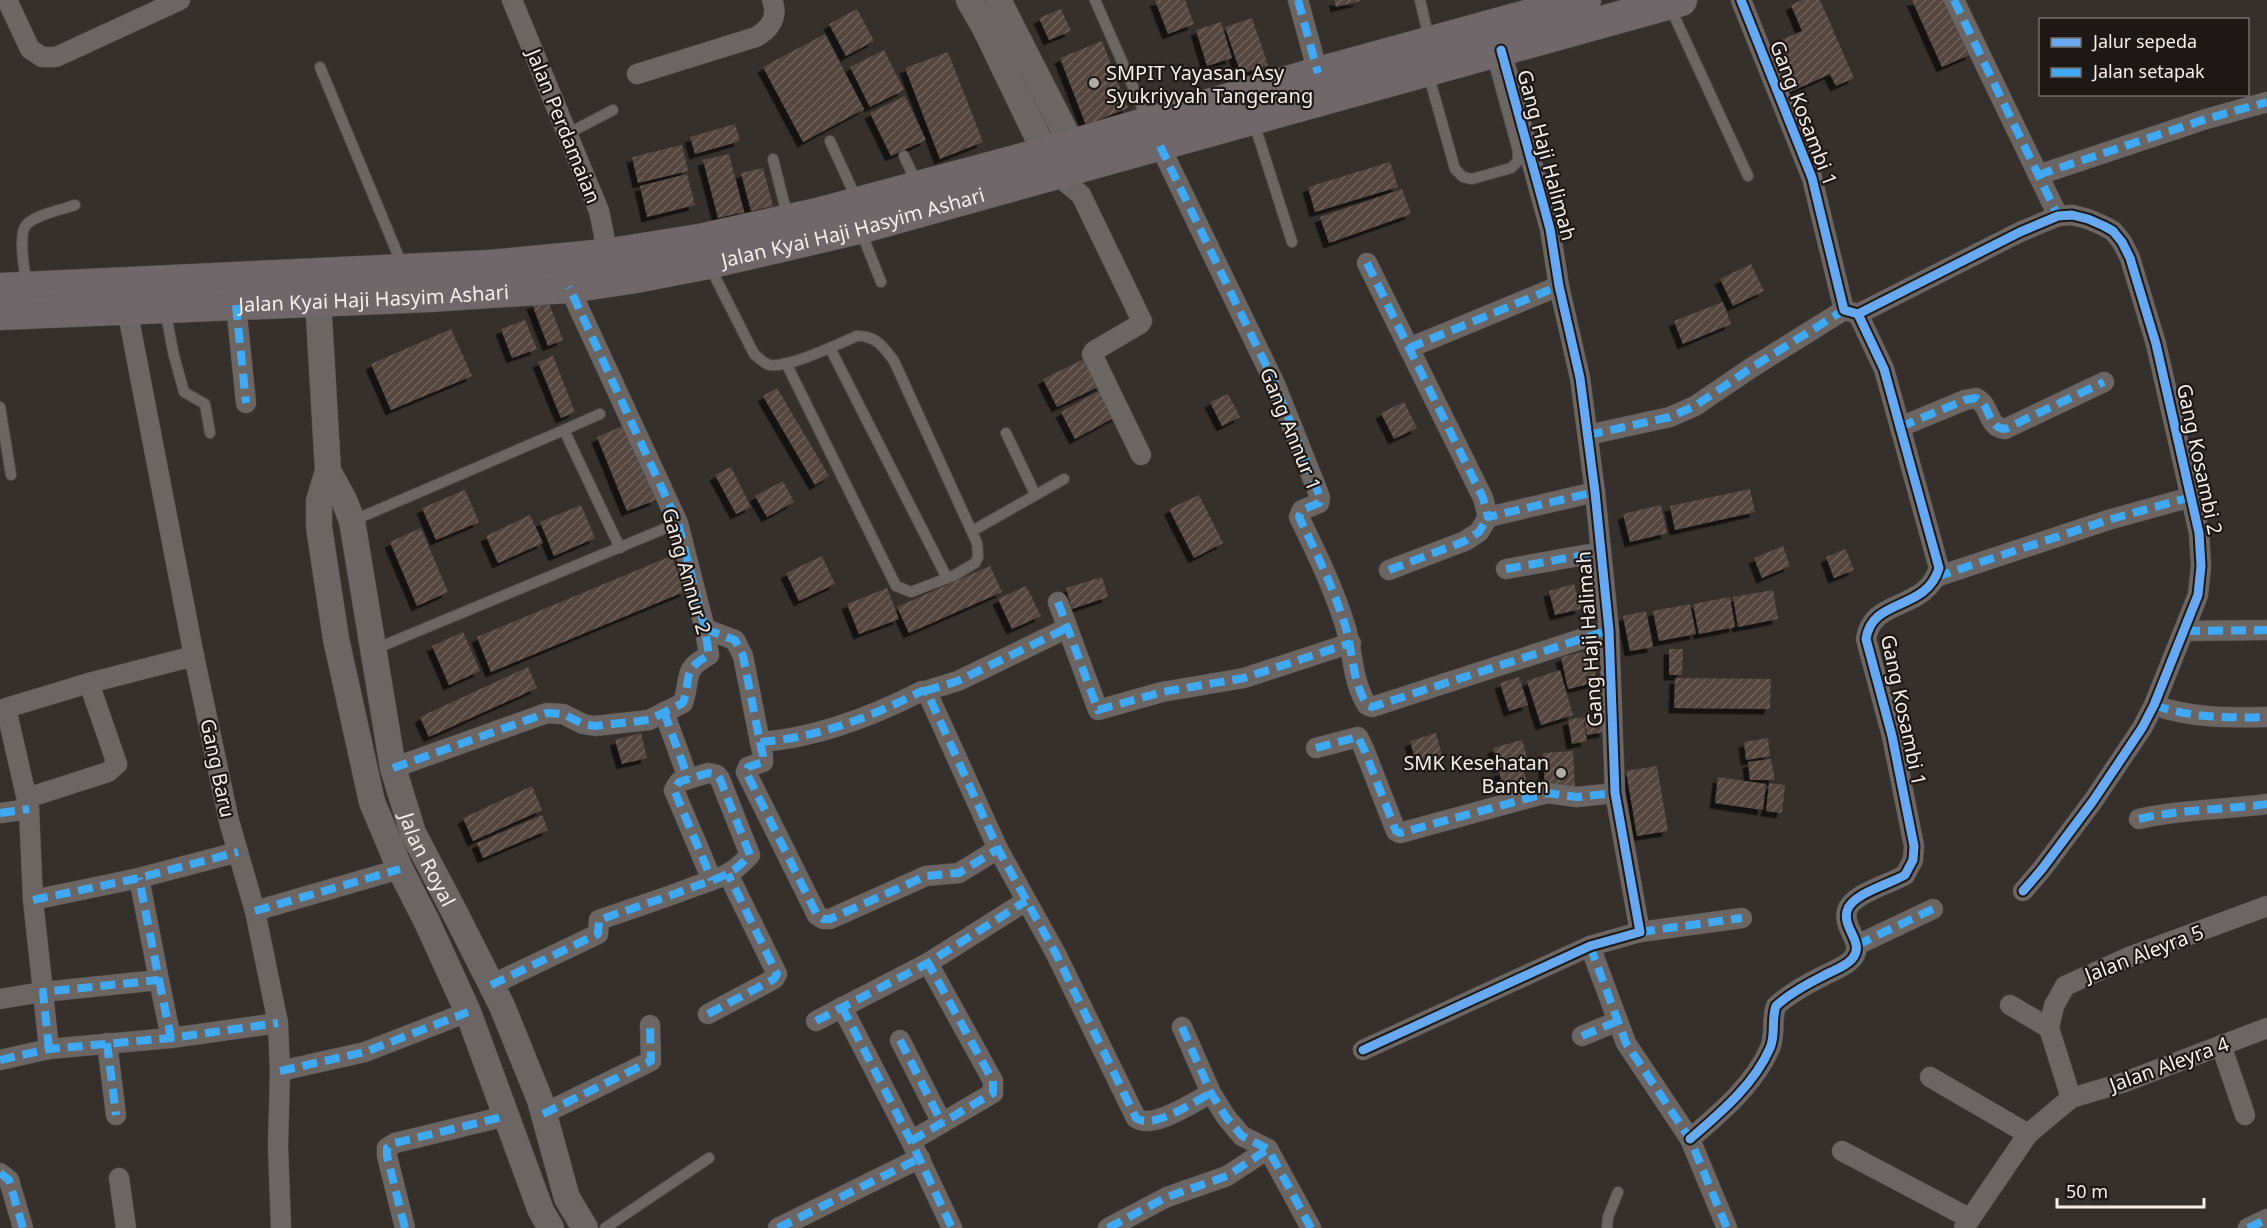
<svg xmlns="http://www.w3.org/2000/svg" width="2267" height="1228" font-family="'Noto Sans',sans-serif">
<defs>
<pattern id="building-hatch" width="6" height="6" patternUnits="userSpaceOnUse" patternTransform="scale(1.5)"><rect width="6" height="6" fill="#554740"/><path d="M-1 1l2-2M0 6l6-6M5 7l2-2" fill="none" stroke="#6e625c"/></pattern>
<filter id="shadow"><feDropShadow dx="-5.5" dy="5.5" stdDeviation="0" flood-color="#0009"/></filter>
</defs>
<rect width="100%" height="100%" fill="#35302c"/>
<g fill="url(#building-hatch)" filter="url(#shadow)">
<polygon points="1155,0 1185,0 1194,24 1168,34"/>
<polygon points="1334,0 1360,0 1360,1 1336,7"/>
<polygon points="1802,0 1820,0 1854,78 1836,86 1830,74 1790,92 1770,45 1802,31 1791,5"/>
<polygon points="1912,0 1947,0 1971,54 1942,67"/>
<polygon points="857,9 874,41 846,56 829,24"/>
<polygon points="1061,9 1071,31 1049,40 1039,18"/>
<polygon points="1252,18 1268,65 1241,74 1225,27"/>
<polygon points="1221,22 1232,58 1207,66 1196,30"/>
<polygon points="825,34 864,109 803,142 763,67"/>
<polygon points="1102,41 1128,108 1086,125 1060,58"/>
<polygon points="884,50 904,90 870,107 850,67"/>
<polygon points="948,52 983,142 940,159 905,68"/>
<polygon points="905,96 926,140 891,156 870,113"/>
<polygon points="735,124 740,141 695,154 690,137"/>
<polygon points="682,145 688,171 638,183 632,157"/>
<polygon points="729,154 744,212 718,218 703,160"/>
<polygon points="1390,162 1398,187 1315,212 1308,187"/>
<polygon points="763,168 773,206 751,211 741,173"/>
<polygon points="687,174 695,205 647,217 640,186"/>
<polygon points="1402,189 1411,214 1329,243 1320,217"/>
<polygon points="1751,264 1764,291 1733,306 1720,279"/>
<polygon points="547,298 563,340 548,346 532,304"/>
<polygon points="1723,302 1731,324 1683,344 1674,321"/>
<polygon points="525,320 537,349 512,358 501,329"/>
<polygon points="451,329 472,376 391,410 371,364"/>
<polygon points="553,356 575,412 561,418 538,362"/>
<polygon points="1088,357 1102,385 1057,407 1043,379"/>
<polygon points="777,388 829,476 815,485 763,396"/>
<polygon points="1104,388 1119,415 1075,439 1061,412"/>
<polygon points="1228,394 1240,417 1222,426 1210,402"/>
<polygon points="1404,402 1417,428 1394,439 1381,413"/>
<polygon points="625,425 656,500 627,511 597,437"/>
<polygon points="731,467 751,507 736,514 715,475"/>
<polygon points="783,481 794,502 767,517 755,496"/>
<polygon points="1750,489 1755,512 1675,530 1670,506"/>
<polygon points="465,490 479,522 436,540 422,508"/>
<polygon points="1199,495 1223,543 1194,558 1169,509"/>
<polygon points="581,505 595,538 554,556 540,522"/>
<polygon points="1661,505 1667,533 1630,542 1623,514"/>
<polygon points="530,515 543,543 498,563 486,536"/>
<polygon points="421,528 448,592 417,606 390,542"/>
<polygon points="1783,546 1790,566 1762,578 1754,558"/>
<polygon points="1846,549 1854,570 1834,578 1826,557"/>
<polygon points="671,556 686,591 491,672 477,637"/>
<polygon points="822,556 835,584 799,601 786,573"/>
<polygon points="990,566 1002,592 909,633 897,607"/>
<polygon points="1102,577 1108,597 1072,609 1066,588"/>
<polygon points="1574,584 1581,609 1555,615 1549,591"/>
<polygon points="1026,586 1041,616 1012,629 998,599"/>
<polygon points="887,588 899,619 859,634 847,604"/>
<polygon points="1773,590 1778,619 1738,627 1733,597"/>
<polygon points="1730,597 1735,627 1699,634 1693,604"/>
<polygon points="1690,604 1696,634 1659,641 1653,611"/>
<polygon points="1646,611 1653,647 1630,651 1623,616"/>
<polygon points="463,632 480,671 449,685 432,646"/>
<polygon points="1669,649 1683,649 1682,675 1669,675"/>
<polygon points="1590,650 1597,682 1568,689 1561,657"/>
<polygon points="528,667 537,688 429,737 420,717"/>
<polygon points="1560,670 1573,715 1541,725 1527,681"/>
<polygon points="1519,677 1528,705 1509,711 1500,683"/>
<polygon points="1675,678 1771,679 1770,709 1674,708"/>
<polygon points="1602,714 1605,732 1587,735 1584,718"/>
<polygon points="1583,717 1587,741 1572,744 1568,720"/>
<polygon points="641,733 647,758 622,764 615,740"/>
<polygon points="1436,733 1442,755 1416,763 1410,741"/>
<polygon points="1768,738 1770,756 1746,760 1744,742"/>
<polygon points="1522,740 1528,760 1498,768 1493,748"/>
<polygon points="1573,751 1575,788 1545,789 1543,753"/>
<polygon points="1771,759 1775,780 1750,780 1748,762"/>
<polygon points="1522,764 1530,794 1507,801 1499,771"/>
<polygon points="1657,766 1668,831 1637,836 1626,771"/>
<polygon points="1718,777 1766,784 1763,810 1715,803"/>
<polygon points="1769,783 1785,785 1782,813 1766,811"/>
<polygon points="532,786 542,810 473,841 463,818"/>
<polygon points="542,815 548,830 483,858 477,843"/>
</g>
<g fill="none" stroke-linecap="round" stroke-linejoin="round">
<g stroke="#504c48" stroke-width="12">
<g id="service">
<polyline points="1095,0 1148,121"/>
<polyline points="1420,0 1429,39"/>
<polyline points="1670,7 1748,176"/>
<polyline points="320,67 403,267"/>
<polyline points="1428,73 1455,169 1463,177 1472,179 1511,168 1518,161 1518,151 1492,56"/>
<polyline points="1254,123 1292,242"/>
<polyline points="567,134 613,110"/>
<polyline points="830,141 857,200"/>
<polyline points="904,156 917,184"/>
<polyline points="773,159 788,218"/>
<polyline points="860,229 881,282"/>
<path d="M 709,265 L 754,354 C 759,358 764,364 770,365 C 789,368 838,344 857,336 C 875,335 884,347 894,361 L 977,543 L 978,557 L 975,563 L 955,575 L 911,592 L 896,586 L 786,363"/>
<path d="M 26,284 C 25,271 17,233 27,224 C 38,214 61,210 75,205"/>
<polyline points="165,310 174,356 184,392 205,404 210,433"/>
<polyline points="830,348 947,578"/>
<polyline points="0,407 11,475"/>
<polyline points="564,430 600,414"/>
<polyline points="1006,433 1035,494"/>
<polyline points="352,521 564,430 620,548"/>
<polyline points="972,531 1064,479"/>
<polyline points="375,649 678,523"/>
<polyline points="605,1228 709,1158"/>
<polyline points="1607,1228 1608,1217 1618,1192"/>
</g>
</g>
<g stroke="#504c48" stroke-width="21">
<g id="minor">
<polyline points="7,0 30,49 42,57 56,57 180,0"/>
<polyline points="512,0 599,211 604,235 605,255"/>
<polyline points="1298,0 1318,73"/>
<polyline points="1954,0 2058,216"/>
<path d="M 637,74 L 756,37 C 770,29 779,17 772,0"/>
<path d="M 1160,146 L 1275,384 L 1318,492 L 1320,498 L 1319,503 L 1302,510 L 1299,517 C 1316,552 1333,587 1345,625 C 1353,650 1352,682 1367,705 L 1372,707 L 1609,630"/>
<polyline points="1056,174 1081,195 1142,321 1140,324 1094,351 1092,354 1141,455"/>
<polyline points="2038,175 2206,119 2267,102"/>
<polyline points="1367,263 1483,498 1488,517 1595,492"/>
<polyline points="236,305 246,403"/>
<polyline points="127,309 194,656 229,821 255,911 278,1023 280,1071 278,1146 281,1228"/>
<polyline points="1858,314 2020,232 2058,216 2072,215 2088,219 2104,226 2113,231 2122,242 2130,258 2156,344 2199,533 2201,566 2198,595 2154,705 2142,728 2093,801 2042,869 2023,891"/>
<polyline points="1409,348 1559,286"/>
<path d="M 1900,427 L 1965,400 L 1976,398 C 1991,405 1987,428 2005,429 L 2104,382"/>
<polyline points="1588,435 1670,417 1695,406 1751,368 1844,310"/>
<polyline points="1506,569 1601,552"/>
<polyline points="1389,570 1465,541 1479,532 1488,517"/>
<polyline points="1936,577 2108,520 2191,497"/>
<polyline points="1058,602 1098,710 1162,692 1244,678 1351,643"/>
<path d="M 705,629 L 735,640 L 743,656 L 760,742 C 817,738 871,717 922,691 L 927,692 L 998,849 L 1056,954 L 1136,1118 C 1153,1130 1194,1102 1211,1093"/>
<polyline points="2185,631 2267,630"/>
<polyline points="925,691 958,681 1067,628"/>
<path d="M 2154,705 C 2190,718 2229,718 2267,717"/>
<polyline points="664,712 688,778"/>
<polyline points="760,742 763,756 763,762 748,767 746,772 817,915 823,919 830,919 926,876 959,873 998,849"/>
<polyline points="1316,748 1358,737 1364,749 1396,831 1400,833 1547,793 1577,797 1615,793"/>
<path d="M 393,768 L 547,713 L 563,714 L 583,724 L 595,726 L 649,720 L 683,703 C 692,676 681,671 709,655 L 705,629 L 678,523 L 569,287"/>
<polyline points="27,798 108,772 117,764 89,683"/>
<polyline points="0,813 29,809"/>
<path d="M 2139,819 C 2181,809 2224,810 2267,804"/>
<polyline points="33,900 139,878 238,852"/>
<polyline points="255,911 400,869"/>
<polyline points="1640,932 1742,918"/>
<polyline points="1857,945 1933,909"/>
<polyline points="1590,946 1626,1043 1690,1139 1727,1228"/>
<polyline points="159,980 171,1038"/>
<path d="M 491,985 L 598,934 L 599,920 C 630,909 662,899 693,887 C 706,882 720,879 732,871 C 739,867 744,861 750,855 L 720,779 L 717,775 L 708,773 L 679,782 L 674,790 L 712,880"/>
<polyline points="0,999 43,992 33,900 29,809 6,708 89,683 194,656"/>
<polyline points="2010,1005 2049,1028 2071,1098"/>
<polyline points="842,1007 911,1141 952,1228"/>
<polyline points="708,1014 774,979 777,974 728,874"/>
<polyline points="816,1021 928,963 1026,901"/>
<polyline points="1182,1027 1211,1093 1226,1117 1242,1136 1268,1149 1311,1228"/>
<polyline points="2049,1028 2054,1006 2065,986 2129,957 2267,906"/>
<polyline points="1582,1036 1618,1021"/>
<polyline points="900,1040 942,1123"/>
<polyline points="107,1043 116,1115"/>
<polyline points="2221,1045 2245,1115"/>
<polyline points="49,1049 43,992 159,980 139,878"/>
<polyline points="1363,1050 1590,946 1640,932 1615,793 1609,630 1595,492 1580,378 1559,286 1550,229 1501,50"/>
<polyline points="0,1060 49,1049 171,1038 278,1023"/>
<polyline points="280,1071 365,1052 468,1012"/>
<polyline points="1930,1077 2028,1134"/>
<polyline points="543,1114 651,1061 650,1025"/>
<path d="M 1690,1139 C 1720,1113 1754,1085 1770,1048 C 1776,1035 1771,1019 1776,1006 C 1790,993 1807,984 1823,976 C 1832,971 1845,967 1852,959 C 1866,943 1842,929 1847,911 C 1851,894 1890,884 1905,875 L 1913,860 L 1914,846 L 1892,736 L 1866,639 C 1872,597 1926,612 1939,568 L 1884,369 L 1858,314 L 1844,310 L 1812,178 L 1741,0"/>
<polyline points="911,1141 993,1093 993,1081 928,963"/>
<polyline points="1842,1151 1969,1218"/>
<polyline points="0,1173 9,1180 23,1228"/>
<polyline points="119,1178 126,1228"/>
<polyline points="405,1228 387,1156 387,1148 395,1143 506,1116"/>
<polyline points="778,1228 920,1158"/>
<polyline points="1108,1228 1167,1197 1227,1176 1268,1149"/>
<polyline points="1964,1228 2028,1134 2071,1098 2122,1083 2267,1028"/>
<polyline points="2248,1228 2267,1219"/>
</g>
</g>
<g stroke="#504c48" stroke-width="27">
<g id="tertiary">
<polyline points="969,0 985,28 1053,169"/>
<polyline points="998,0 1080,161"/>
<polyline points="317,282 328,471 319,501 319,527 336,639 372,802 400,869 427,922 468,1012 541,1211 551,1228"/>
<path id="s1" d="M 328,471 L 344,500 L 352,521 L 393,768 L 413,833 L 456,915 L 502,1006 L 540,1100 L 567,1198 L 585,1228"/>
</g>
</g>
<g stroke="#504c48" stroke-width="33">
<g id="primary">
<polyline points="0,289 489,266 605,255 699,240 821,213 1045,153 1318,73 1585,0"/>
<path id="s2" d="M 0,314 L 430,296 L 569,287 L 630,278 L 708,263 L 859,228 L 1681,0"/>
</g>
</g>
<use href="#service" stroke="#6b6663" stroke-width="10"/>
<use href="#minor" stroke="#6b6663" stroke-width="20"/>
<use href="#tertiary" stroke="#6b6663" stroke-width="26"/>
<use href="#primary" stroke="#6f676a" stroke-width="32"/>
<g stroke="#3fa9f5" stroke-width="8" stroke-dasharray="15 8" stroke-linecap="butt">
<polyline points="1298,0 1318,73"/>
<polyline points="1954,0 2058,216"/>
<path d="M 1160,146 L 1275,384 L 1318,492 L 1320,498 L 1319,503 L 1302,510 L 1299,517 C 1316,552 1333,587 1345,625 C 1353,650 1352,682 1367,705 L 1372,707 L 1609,630"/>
<polyline points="2038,175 2206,119 2267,102"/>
<polyline points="1367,263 1483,498 1488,517 1595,492"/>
<polyline points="236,305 246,403"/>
<polyline points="1409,348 1559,286"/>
<path d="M 1900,427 L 1965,400 L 1976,398 C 1991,405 1987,428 2005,429 L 2104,382"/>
<polyline points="1588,435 1670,417 1695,406 1751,368 1844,310"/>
<polyline points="1506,569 1601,552"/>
<polyline points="1389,570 1465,541 1479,532 1488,517"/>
<polyline points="1936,577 2108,520 2191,497"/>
<polyline points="1058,602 1098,710 1162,692 1244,678 1351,643"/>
<path d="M 705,629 L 735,640 L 743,656 L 760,742 C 817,738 871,717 922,691 L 927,692 L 998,849 L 1056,954 L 1136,1118 C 1153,1130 1194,1102 1211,1093"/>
<polyline points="2185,631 2267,630"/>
<polyline points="925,691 958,681 1067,628"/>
<path d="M 2154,705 C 2190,718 2229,718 2267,717"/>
<polyline points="664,712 688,778"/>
<polyline points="760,742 763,756 763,762 748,767 746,772 817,915 823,919 830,919 926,876 959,873 998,849"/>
<polyline points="1316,748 1358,737 1364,749 1396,831 1400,833 1547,793 1577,797 1615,793"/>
<path d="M 393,768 L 547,713 L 563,714 L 583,724 L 595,726 L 649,720 L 683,703 C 692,676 681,671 709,655 L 705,629 L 678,523 L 569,287"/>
<polyline points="0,813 29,809"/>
<path d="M 2139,819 C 2181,809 2224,810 2267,804"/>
<polyline points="33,900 139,878 238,852"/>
<polyline points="255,911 400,869"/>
<polyline points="1640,932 1742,918"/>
<polyline points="1857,945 1933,909"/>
<polyline points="1590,946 1626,1043 1690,1139 1727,1228"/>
<polyline points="159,980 171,1038"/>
<path d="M 491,985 L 598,934 L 599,920 C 630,909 662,899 693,887 C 706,882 720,879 732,871 C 739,867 744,861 750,855 L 720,779 L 717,775 L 708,773 L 679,782 L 674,790 L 712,880"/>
<polyline points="842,1007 911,1141 952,1228"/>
<polyline points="708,1014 774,979 777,974 728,874"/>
<polyline points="816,1021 928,963 1026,901"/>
<polyline points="1182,1027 1211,1093 1226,1117 1242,1136 1268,1149 1311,1228"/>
<polyline points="1582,1036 1618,1021"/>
<polyline points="900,1040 942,1123"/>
<polyline points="107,1043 116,1115"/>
<polyline points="49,1049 43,992 159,980 139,878"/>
<polyline points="0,1060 49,1049 171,1038 278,1023"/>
<polyline points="280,1071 365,1052 468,1012"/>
<polyline points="543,1114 651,1061 650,1025"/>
<polyline points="911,1141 993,1093 993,1081 928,963"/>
<polyline points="0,1173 9,1180 23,1228"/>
<polyline points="405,1228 387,1156 387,1148 395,1143 506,1116"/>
<polyline points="778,1228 920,1158"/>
<polyline points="1108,1228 1167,1197 1227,1176 1268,1149"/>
<polyline points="2248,1228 2267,1219"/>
</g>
<g stroke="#1d1815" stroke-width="13">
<g id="cycleway">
<polyline points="1858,314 2020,232 2058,216 2072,215 2088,219 2104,226 2113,231 2122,242 2130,258 2156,344 2199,533 2201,566 2198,595 2154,705 2142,728 2093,801 2042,869 2023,891"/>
<polyline points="1363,1050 1590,946 1640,932 1615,793 1609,630 1595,492 1580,378 1559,286 1550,229 1501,50"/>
<path d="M 1690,1139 C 1720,1113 1754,1085 1770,1048 C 1776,1035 1771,1019 1776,1006 C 1790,993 1807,984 1823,976 C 1832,971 1845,967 1852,959 C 1866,943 1842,929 1847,911 C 1851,894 1890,884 1905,875 L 1913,860 L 1914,846 L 1892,736 L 1866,639 C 1872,597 1926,612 1939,568 L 1884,369 L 1858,314 L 1844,310 L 1812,178 L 1741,0"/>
</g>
</g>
<use href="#cycleway" stroke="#66a8f1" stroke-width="9"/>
</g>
<g fill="#b2aca7" stroke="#1d1815" stroke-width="2">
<circle cx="1094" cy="83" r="6"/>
<circle cx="1561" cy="773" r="6"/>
</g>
<g text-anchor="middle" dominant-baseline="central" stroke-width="4.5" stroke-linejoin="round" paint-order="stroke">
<g font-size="20" fill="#f5eee9" stroke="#1d1815" text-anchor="start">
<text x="1106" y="72">SMPIT Yayasan Asy<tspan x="1106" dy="23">Syukriyyah Tangerang</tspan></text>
<text x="1549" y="762" text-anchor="end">SMK Kesehatan<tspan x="1549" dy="23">Banten</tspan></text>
</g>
<g font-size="20" fill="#f5eee9" stroke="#1d1815">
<text transform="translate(1804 113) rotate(69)">Gang Kosambi 1</text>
<text transform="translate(564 126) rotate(68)">Jalan Perdamaian</text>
<text transform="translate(1547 155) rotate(75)">Gang Haji Halimah</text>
<text stroke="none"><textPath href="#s2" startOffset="860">Jalan Kyai Haji Hasyim Ashari</textPath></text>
<text stroke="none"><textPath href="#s2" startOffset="374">Jalan Kyai Haji Hasyim Ashari</textPath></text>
<text transform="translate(1291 429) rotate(68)">Gang Annur 1</text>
<text transform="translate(2200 459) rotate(78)">Gang Kosambi 2</text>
<text transform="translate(687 571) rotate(74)">Gang Annur 2</text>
<text transform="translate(1589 639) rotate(-94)">Gang Haji Halimah</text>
<text transform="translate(1904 710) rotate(78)">Gang Kosambi 1</text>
<text transform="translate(218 768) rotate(78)">Gang Baru</text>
<text stroke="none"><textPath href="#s1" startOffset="404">Jalan Royal</textPath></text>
<text transform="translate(2144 953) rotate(-21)">Jalan Aleyra 5</text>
<text transform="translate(2169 1064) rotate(-20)">Jalan Aleyra 4</text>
</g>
</g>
<rect x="2039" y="18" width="210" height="78" fill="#1d1815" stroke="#736e6a" stroke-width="1.5"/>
<rect x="2051" y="38" width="30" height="9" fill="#66a8f1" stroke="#736e6a" stroke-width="1.5"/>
<text x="2093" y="48" font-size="18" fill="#f5eee9">Jalur sepeda</text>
<rect x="2051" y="68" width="30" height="9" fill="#3fa9f5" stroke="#736e6a" stroke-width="1.5"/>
<text x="2093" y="78" font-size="18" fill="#f5eee9">Jalan setapak</text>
<path d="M2057 1198v9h147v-9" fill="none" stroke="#f5eee9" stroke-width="3"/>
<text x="2066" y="1198" font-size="18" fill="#f5eee9" stroke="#1d1815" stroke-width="4.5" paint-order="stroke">50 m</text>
</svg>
